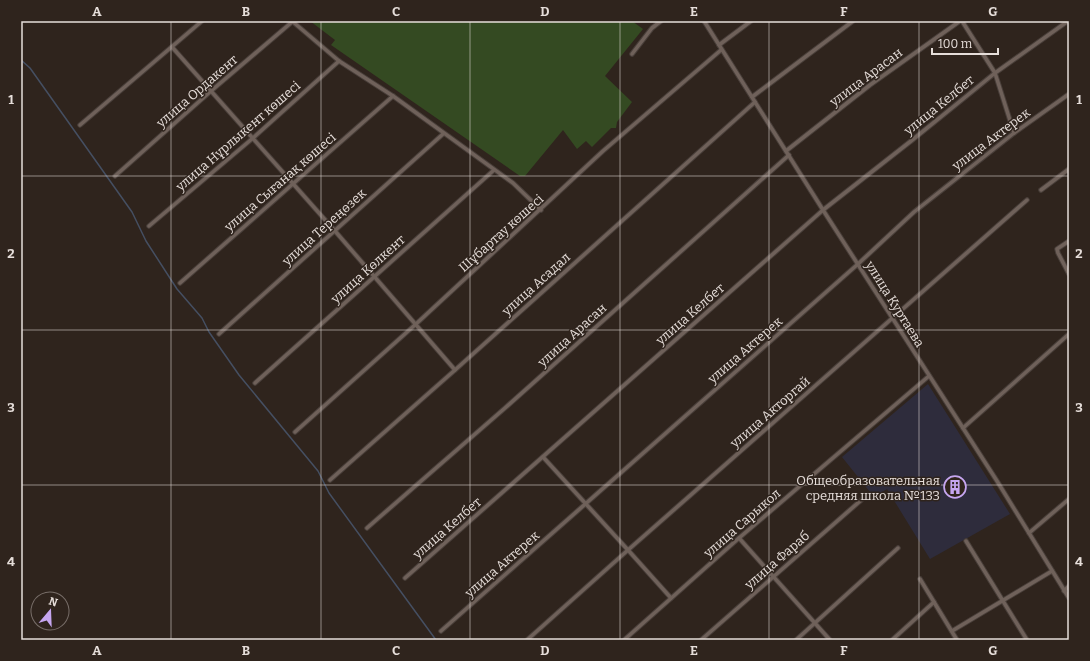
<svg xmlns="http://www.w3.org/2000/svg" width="1090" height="661" font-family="Bitter,serif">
<rect width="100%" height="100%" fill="#2f241d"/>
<polygon fill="#2e2c3c" points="928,384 1010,514 930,559 887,489 874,497 842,457"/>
<polygon fill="#344a22" points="310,21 632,21 643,29 605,76 632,102 617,122 616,128 611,128 592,147 586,141 577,149 563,130 525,176 520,176 331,45 335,40"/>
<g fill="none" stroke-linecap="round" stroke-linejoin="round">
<polyline stroke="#454f62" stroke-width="1.5" points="21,60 30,68 132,212 146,241 177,289 202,318 209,332 239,375 318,471 329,493 436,640"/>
<g stroke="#493f3a" stroke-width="5.5">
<g id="street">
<polyline points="292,21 339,61 393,96 513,183 541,210"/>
<polyline points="704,21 823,210 997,481 1069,598"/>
<polyline points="962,21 995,73 1014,133"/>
<polyline points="719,45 751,21"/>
<polyline points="172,47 335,231 455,370"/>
<polyline points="632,54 652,28 661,21"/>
<polyline points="752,97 853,21"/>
<polyline points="80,125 202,21"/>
<polyline points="786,151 870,85 960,21"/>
<polyline points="115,176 211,91 292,22"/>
<polyline points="1041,190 1069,169"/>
<polyline points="149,226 253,138 339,61"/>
<polyline points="1069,241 1057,249 1058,253 1069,274"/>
<polyline points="180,283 393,96"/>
<polyline points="219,334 443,134"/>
<polyline points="255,383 494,170"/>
<polyline points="963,428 1069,334"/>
<polyline points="295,432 416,324 603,151 721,50"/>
<polyline points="543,457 628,550 671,598"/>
<polyline points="330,480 455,370 755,102"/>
<polyline points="367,528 505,408 789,155"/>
<polyline points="1029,533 1069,499"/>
<polyline points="739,538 830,640"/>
<polyline points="966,541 1027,640"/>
<polyline points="405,578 823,210 911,141 995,73 1068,21"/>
<polyline points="920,579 957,640"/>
<polyline points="1064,591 1069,586"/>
<polyline points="441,631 858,264 914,212 1014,133 1069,94"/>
<polyline points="952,631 1052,571"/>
<polyline points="527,640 628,550 1027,200"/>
<polyline points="624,640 739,538 929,376"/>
<polyline points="701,640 867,495"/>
<polyline points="796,640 898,548"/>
<polyline points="892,640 934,602"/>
</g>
</g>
<use href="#street" stroke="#6f615a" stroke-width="3.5"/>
</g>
<path fill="none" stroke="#e6deda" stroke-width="1" stroke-opacity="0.55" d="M 171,21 L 171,640M 321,21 L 321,640M 470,21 L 470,640M 620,21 L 620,640M 769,21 L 769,640M 919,21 L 919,640M 21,176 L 1069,176M 21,330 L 1069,330M 21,485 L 1069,485"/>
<defs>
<g id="building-ring" transform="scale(1.15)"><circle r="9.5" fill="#2f241d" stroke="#c6a6f0" stroke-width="1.5"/><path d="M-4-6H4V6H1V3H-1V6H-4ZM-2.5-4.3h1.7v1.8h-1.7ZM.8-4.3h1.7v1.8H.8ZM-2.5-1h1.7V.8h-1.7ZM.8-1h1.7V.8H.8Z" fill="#c6a6f0"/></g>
</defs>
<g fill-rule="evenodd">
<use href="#building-ring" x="955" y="487"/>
</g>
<g text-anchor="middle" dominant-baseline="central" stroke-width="3" stroke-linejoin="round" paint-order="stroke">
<g font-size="13" fill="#e6deda" stroke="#2f241d">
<text transform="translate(866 77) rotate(-37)">улица Арасан</text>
<text transform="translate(197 91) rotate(-41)">улица Ордакент</text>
<text transform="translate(939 105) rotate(-39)">улица Келбет</text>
<text transform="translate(238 136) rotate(-41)">улица Нұрлыкент көшесі</text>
<text transform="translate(991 139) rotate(-37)">улица Актерек</text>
<text transform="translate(280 182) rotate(-41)">улица Сығанақ көшесі</text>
<text transform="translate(324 227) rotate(-42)">улица Тереңөзек</text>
<text transform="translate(501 233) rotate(-42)">Шұбартау көшесі</text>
<text transform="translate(368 269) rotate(-42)">улица Көлкент</text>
<text transform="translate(536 284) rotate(-42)">улица Асадал</text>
<text transform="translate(895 304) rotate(58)">улица Куртаева</text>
<text transform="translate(690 314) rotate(-41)">улица Келбет</text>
<text transform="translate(572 335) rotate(-42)">улица Арасан</text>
<text transform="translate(745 350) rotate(-41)">улица Актерек</text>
<text transform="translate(770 412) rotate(-41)">улица Акторгай</text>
<text transform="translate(742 523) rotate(-41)">улица Сарыкол</text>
<text transform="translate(447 528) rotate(-41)">улица Келбет</text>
<text transform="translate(777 560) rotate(-41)">улица Фараб</text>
<text transform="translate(502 564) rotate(-41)">улица Актерек</text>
</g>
<g font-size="13" fill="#e6deda" stroke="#2f241d" text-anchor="end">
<text x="940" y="480">Общеобразовательная<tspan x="940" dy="15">средняя школа №133</tspan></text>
</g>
</g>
<rect width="1090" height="661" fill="none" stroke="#2f241d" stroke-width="44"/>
<g transform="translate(50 611) rotate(19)"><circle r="19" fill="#2f241d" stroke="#786e69"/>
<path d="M0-3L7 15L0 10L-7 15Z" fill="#c6a6f0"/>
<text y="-6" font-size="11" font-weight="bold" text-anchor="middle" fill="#e6deda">N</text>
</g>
<path d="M932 48v6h66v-6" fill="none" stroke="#e6deda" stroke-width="2"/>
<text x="938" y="48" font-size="12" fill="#e6deda" stroke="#2f241d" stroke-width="3" paint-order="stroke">100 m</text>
<rect x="22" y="22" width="1046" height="617" fill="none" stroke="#e6deda" stroke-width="1.5"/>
<g font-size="13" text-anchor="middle" font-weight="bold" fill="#e6deda">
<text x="97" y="16">A</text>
<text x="246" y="16">B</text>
<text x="396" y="16">C</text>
<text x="545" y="16">D</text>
<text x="694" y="16">E</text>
<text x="844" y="16">F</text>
<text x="993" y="16">G</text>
<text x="11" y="104">1</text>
<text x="1079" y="104">1</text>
<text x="11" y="258">2</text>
<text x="1079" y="258">2</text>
<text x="11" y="412">3</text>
<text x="1079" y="412">3</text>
<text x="11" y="566">4</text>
<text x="1079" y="566">4</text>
<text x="97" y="655">A</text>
<text x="246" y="655">B</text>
<text x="396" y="655">C</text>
<text x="545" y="655">D</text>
<text x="694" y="655">E</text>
<text x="844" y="655">F</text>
<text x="993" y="655">G</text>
</g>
</svg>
